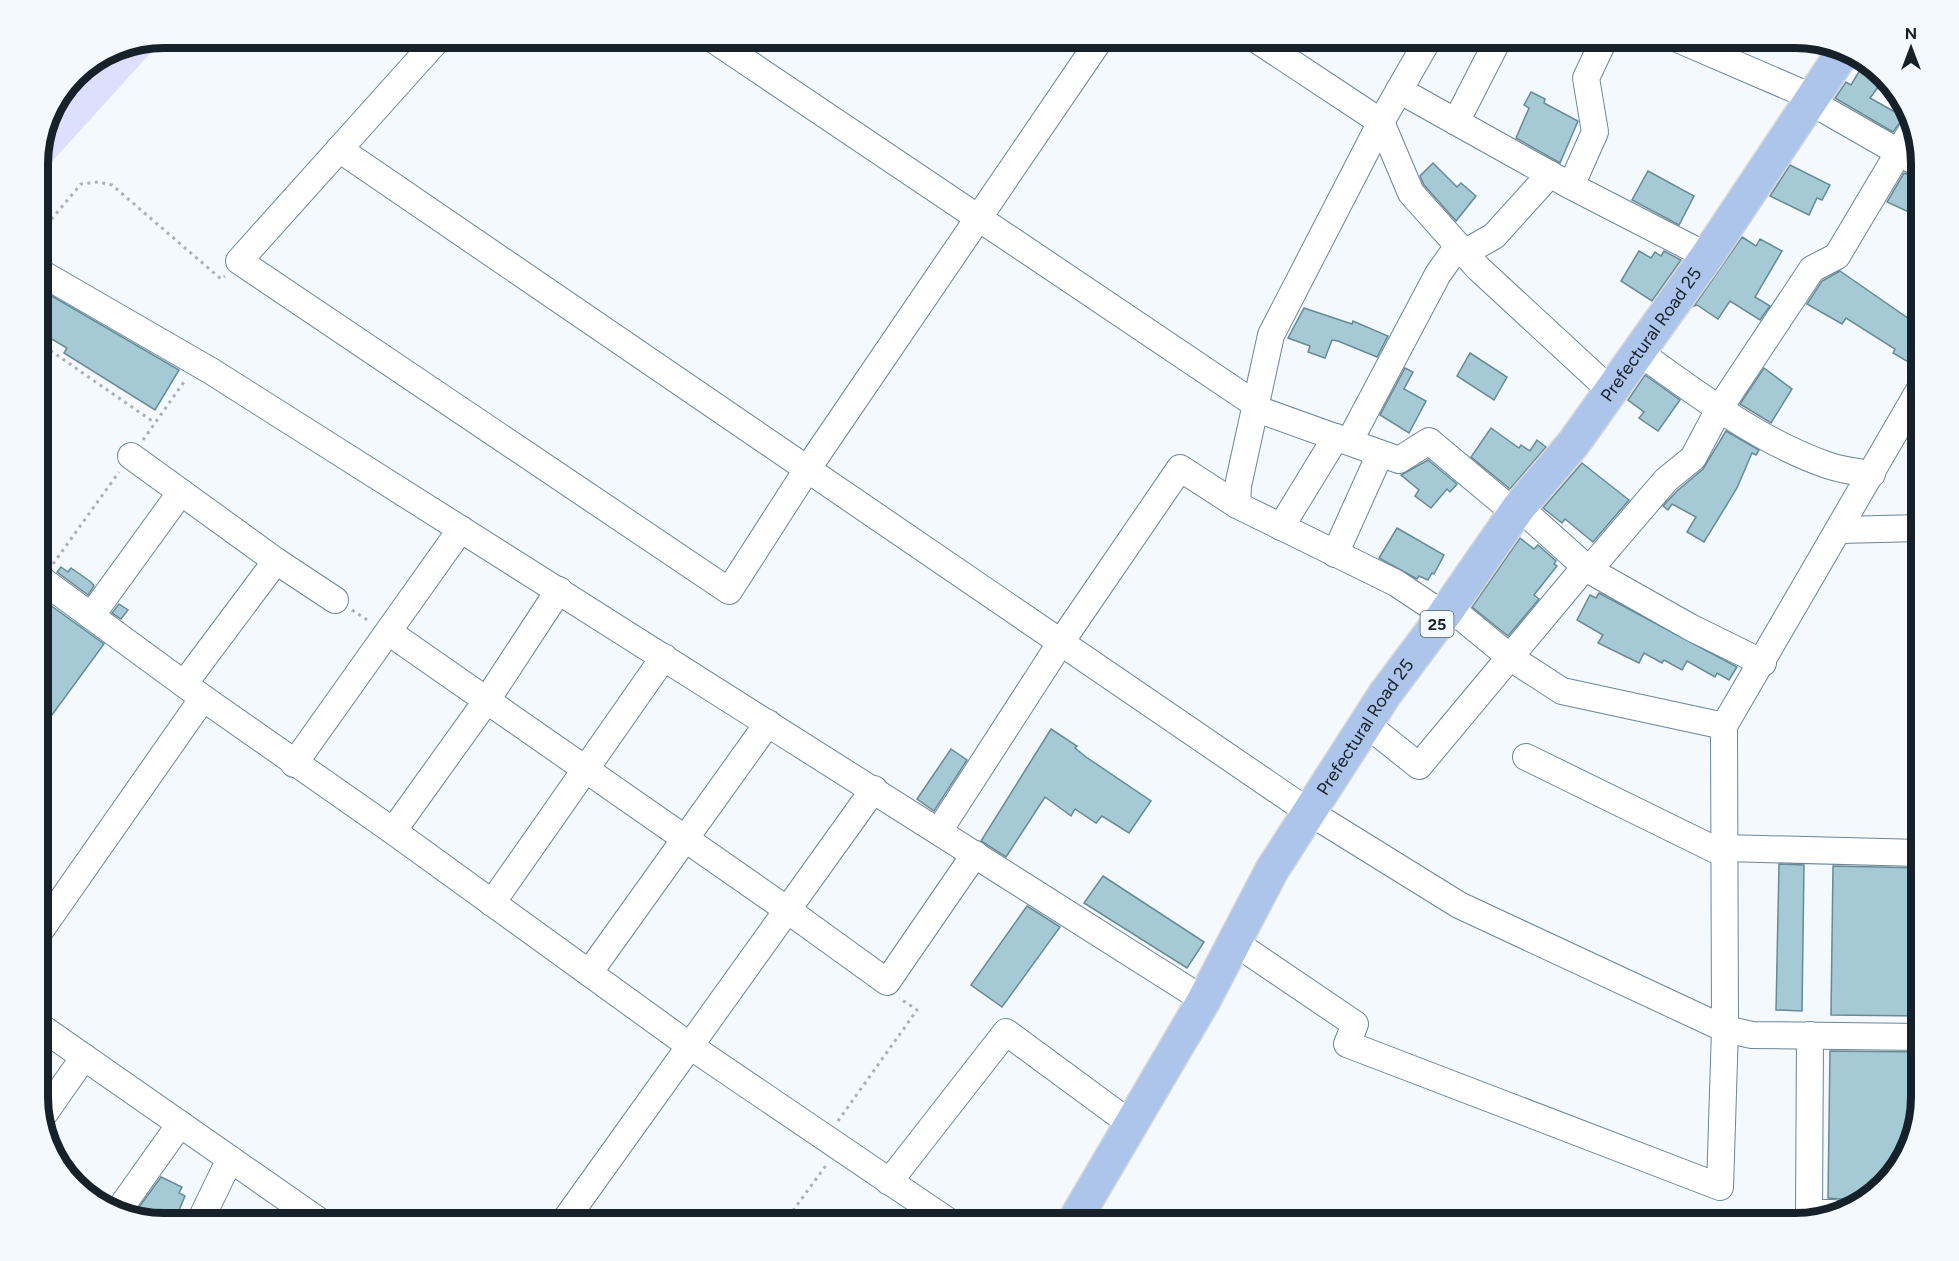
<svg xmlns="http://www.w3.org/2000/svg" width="1959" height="1261" font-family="Figtree,sans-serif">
<rect width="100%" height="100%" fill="#f4f9fe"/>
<polygon fill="#dde0fd" points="164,38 38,177 38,157 47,116 75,74 116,47"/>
<g fill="#a5cad5" stroke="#678a94" stroke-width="1.5">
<polygon points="1866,60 1884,79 1870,98 1904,117 1893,132 1835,98 1846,82 1851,85"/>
<polygon points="1531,92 1545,99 1544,103 1578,121 1560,163 1516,138 1529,108 1524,105"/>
<polygon points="1433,163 1457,187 1461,183 1476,196 1456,221 1424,185 1420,176"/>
<polygon points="1790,165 1830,185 1822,200 1817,198 1809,215 1770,196"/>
<polygon points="1648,171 1694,196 1679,225 1632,200"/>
<polygon points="1904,173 1922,180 1922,218 1887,202"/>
<polygon points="1742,237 1756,246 1760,239 1782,251 1755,297 1770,306 1760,320 1730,301 1718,319 1697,305 1694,306"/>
<polygon points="1639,251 1651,258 1655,252 1661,256 1664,251 1681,260 1652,301 1621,281"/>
<polygon points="1840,271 1922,328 1922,355 1915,366 1893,353 1895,349 1846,318 1842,324 1807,304 1822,281"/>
<polygon points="38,288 179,370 155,410 64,353 67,348 38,331"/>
<polygon points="1304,308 1352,324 1353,321 1388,336 1377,357 1338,341 1332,340 1325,358 1308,352 1310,346 1288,338"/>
<polygon points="1470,353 1507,377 1494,400 1457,376"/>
<polygon points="1405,368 1413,372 1404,389 1426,401 1409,433 1380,415"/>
<polygon points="1764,368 1792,389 1771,423 1740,404"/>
<polygon points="1645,375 1680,400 1658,431 1639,418 1644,412 1628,400"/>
<polygon points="1491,428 1519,448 1521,445 1530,451 1537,440 1546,447 1510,489 1471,457"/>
<polygon points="1726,431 1759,450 1756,455 1752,453 1737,488 1704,542 1687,532 1696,517 1672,504 1668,510 1663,506 1677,491 1703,469"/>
<polygon points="1428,460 1457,484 1450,492 1447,489 1431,508 1415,496 1419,490 1401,475"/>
<polygon points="1582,463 1629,500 1593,542 1565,519 1562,523 1543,508"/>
<polygon points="1397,528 1444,555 1434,574 1432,573 1428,580 1419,576 1417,579 1379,558"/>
<polygon points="1520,538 1534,549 1538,545 1556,561 1554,564 1557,566 1534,595 1539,599 1508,636 1472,607"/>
<polygon points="61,567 68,572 71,568 91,582 94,586 88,595 57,572"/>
<polygon points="1599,593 1737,667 1729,680 1717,673 1715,677 1687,661 1682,670 1664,660 1662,663 1644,653 1639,663 1598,643 1603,635 1577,620 1590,595 1596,598"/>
<polygon points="39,597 104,644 52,715 38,704"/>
<polygon points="119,604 128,610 121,619 112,613"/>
<polygon points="1051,729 1077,746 1075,748 1086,757 1151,801 1129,833 1102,816 1096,823 1075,809 1071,816 1045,797 1006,857 981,841"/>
<polygon points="951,749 967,760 934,811 917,799"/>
<polygon points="1779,864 1804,865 1802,1011 1776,1010"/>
<polygon points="1833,866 1922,868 1922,1016 1831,1015"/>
<polygon points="1103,876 1204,942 1187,968 1084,903"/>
<polygon points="1027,906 1060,927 1002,1007 971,985"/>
<polygon points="1830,1051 1922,1052 1922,1097 1900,1167 1864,1201 1828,1198"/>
<polygon points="161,1177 182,1187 179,1193 185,1196 173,1224 134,1214"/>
</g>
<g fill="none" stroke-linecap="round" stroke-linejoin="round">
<g stroke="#6b8699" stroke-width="28">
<g id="minor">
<polyline points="439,38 239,261 729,591 808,468 1101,38"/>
<polyline points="711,38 1255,404"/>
<polyline points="1254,38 1381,122 1411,193 1478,268 1610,390"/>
<polyline points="1429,38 1381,122 1271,335 1238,486 1237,505 1396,583 1444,615"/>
<polyline points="1675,38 1812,97"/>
<polyline points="1399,90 1571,186 1707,256"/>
<polyline points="1808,103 1818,106 1921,165"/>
<polyline points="1456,122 1499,38"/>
<polyline points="339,149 1309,812 1459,905 1725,1029 1752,1035 1921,1037"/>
<polyline points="1571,186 1595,132 1586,78 1605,38"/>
<polyline points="1464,253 1494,236 1550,174"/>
<polyline points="38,271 211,371 1204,1000"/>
<path d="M 1637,351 C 1698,394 1756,440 1827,465 C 1841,470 1857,472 1872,474"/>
<polyline points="1254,408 1399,460 1429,441 1515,513"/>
<polyline points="1349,442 1438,274 1458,246"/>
<polyline points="131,456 276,561 335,600"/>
<polyline points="1519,507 1589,570 1690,627 1763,663"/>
<polyline points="1281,527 1336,437"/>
<polyline points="1840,530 1921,528"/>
<polyline points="1335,554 1380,454"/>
<polyline points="1589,570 1666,480 1693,458 1719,409 1812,269 1837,256 1912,130"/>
<polyline points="38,577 203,698 393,831 690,1046 951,1223"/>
<polyline points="1449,607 1511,658 1562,691 1724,726"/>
<polyline points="91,616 181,492"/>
<polyline points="390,633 786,909 887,982 975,854"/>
<polyline points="184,684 276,561"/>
<polyline points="1365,723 1419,766 1585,567"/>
<polyline points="1526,757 1724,854"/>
<polyline points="294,764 461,529"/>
<polyline points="393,831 487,700 559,590"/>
<polyline points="939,831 1061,642 1180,468 1237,505"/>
<polyline points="1724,848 1921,853"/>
<polyline points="492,903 664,657"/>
<polyline points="38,934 203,698"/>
<polyline points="1234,942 1355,1024 1347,1044 1720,1187 1725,1029 1724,726 1921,387"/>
<polyline points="589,973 768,723"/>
<polyline points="38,1025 322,1223"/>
<polyline points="1810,1035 1809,1213 1833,1213"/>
<polyline points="42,1117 84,1057"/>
<polyline points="889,1182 1006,1032 1131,1124"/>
<polyline points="119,1210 180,1124"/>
<polyline points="199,1223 230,1159"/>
<polyline points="563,1223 874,789"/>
</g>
</g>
<g stroke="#d5d7d8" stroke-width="36">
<g id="major">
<path id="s1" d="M 1073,1223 L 1204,1000 L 1272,870 L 1385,694 L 1444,615 L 1519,507 L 1573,444 L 1707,256 L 1843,52"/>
</g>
</g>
<g stroke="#aab1b7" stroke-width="3" stroke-dasharray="3 4.5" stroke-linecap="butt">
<polyline points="38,225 49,222 81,184 98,182 112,185 221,279 225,276"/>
<polyline points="38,342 155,423"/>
<polyline points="143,440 186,379"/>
<polyline points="53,564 119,472"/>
<polyline points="352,610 369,621"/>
<polyline points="838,1121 917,1010 899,998"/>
<polyline points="784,1223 827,1164"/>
</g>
<use href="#minor" stroke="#fff" stroke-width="26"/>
<use href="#major" stroke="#adc5eb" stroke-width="33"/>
</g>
<g text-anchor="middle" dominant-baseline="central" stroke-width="5" stroke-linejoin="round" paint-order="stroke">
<rect fill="#f4f9fe" stroke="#596269" stroke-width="1.5" x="1420.5" y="611" width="33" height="26" rx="4.5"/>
<g font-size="16" font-weight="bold" fill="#162129">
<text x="1437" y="624">25</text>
</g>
<g font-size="18" fill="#162129" stroke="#f4f9fe">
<text stroke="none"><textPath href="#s1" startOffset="1062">Prefectural Road 25</textPath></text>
<text stroke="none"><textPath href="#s1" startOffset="576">Prefectural Road 25</textPath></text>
</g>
</g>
<path d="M0 0H1959V1261H0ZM164 48H1795A116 116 0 0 1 1911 164V1097A116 116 0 0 1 1795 1213H164A116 116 0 0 1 48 1097V164A116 116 0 0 1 164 48Z" fill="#f4f9fe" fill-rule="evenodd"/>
<path fill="none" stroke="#162129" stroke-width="8" d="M164 48H1795A116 116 0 0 1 1911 164V1097A116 116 0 0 1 1795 1213H164A116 116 0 0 1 48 1097V164A116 116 0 0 1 164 48Z"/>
<g transform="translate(1911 48)" stroke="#f4f9fe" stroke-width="4.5" paint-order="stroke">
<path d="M0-4.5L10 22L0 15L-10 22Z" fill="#162129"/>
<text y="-9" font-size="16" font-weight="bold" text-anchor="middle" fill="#162129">N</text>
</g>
</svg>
